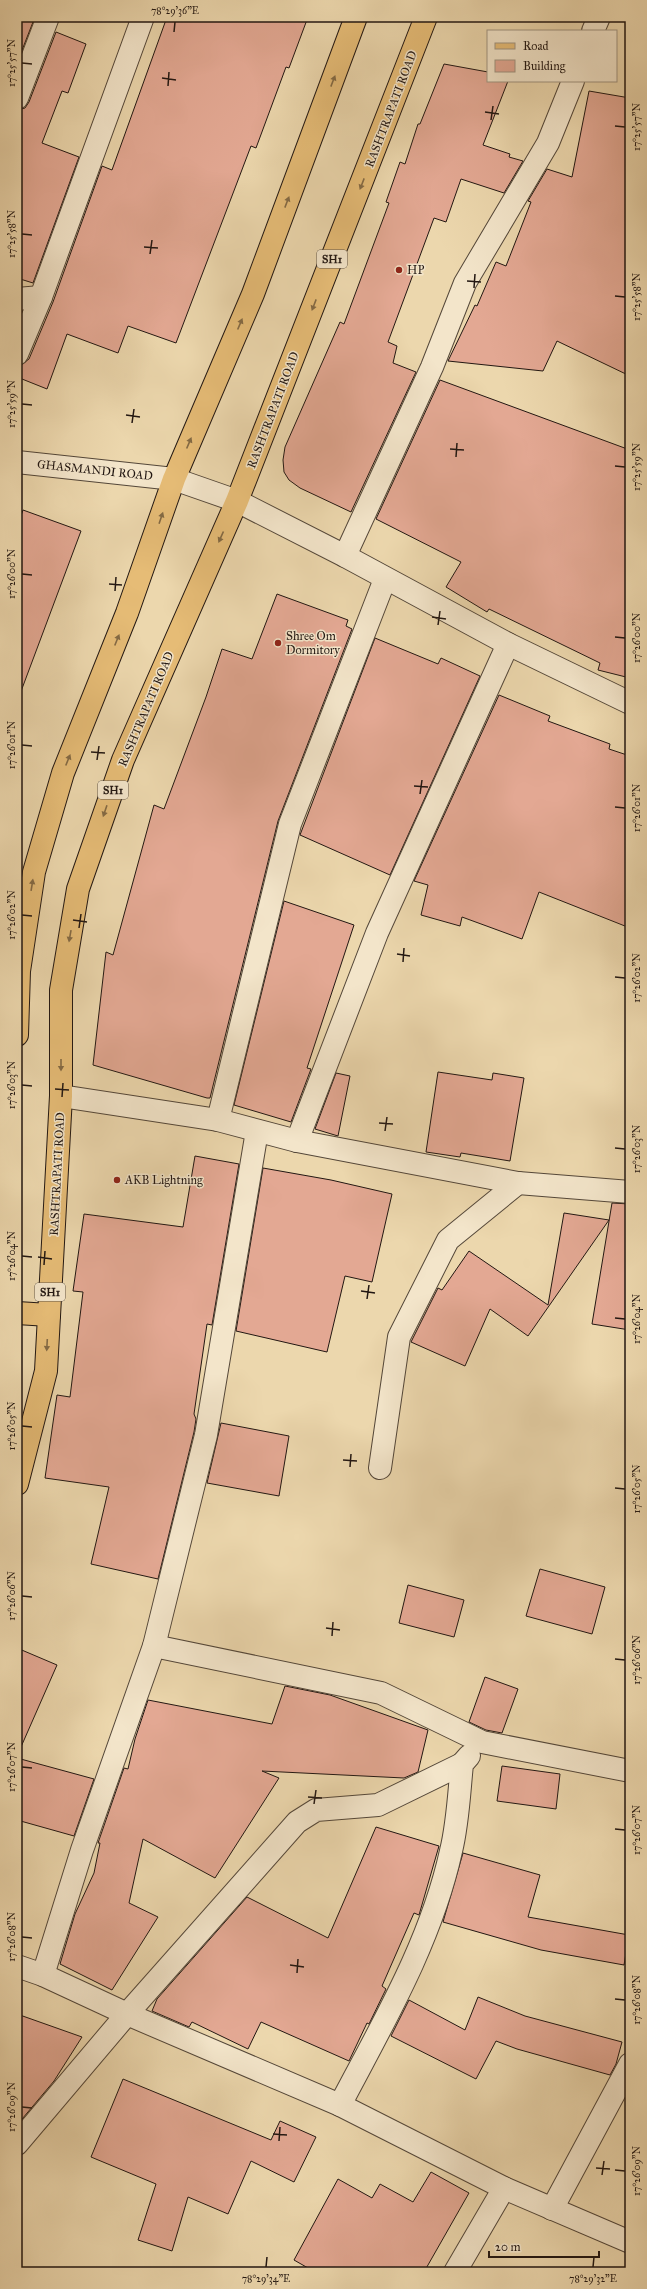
<svg xmlns="http://www.w3.org/2000/svg" width="647" height="2289" font-family="'IM FELL Great Primer',serif">
<rect width="100%" height="100%" fill="#ecd7ad"/>
<filter id="stains"><feTurbulence type="fractalNoise" baseFrequency=".005" numOctaves="4"/><feColorMatrix values="0 0 0 0 .2 0 0 0 0 .09 0 0 0 0 .02 0 0 0 .5 -.17"/></filter>
<radialGradient id="worn" r=".72"><stop offset=".6" stop-color="#630" stop-opacity="0"/><stop offset="1" stop-color="#630" stop-opacity=".3"/></radialGradient>
<g fill="#e3a893" stroke="#221712">
<polygon points="17,17 33,22 17,63"/>
<polygon points="167,17 308,17 289,68 286,67 256,148 251,146 176,343 128,326 118,353 67,334 47,389 17,377 21,365 29,359 53,302 102,166 112,170"/>
<polygon points="56,32 86,44 68,93 62,91 42,143 79,157 33,283 17,278 17,110 25,108 29,102"/>
<polygon points="444,64 488,72 488,81 508,81 483,145 510,154 509,157 523,161 504,193 461,179 446,222 434,218 388,342 397,346 393,363 416,372 351,512 300,488 289,480 284,472 283,460 285,447 340,322 344,324 389,203 386,202 400,162 405,164 418,124 420,124"/>
<polygon points="589,91 630,98 630,376 557,341 543,371 448,361 475,305 477,306 496,262 506,266 531,202 528,201 547,169 572,177"/>
<polygon points="440,380 630,450 630,678 598,670 600,663 489,609 487,612 446,587 461,562 376,519"/>
<polygon points="23,510 81,531 20,694 17,694 17,527"/>
<polygon points="277,594 348,620 346,626 352,629 278,821 210,1098 207,1098 93,1065 106,952 113,955 154,805 164,809 206,697 222,649 252,659"/>
<polygon points="375,638 438,664 441,658 480,676 390,875 300,835"/>
<polygon points="499,695 550,716 548,721 610,744 609,749 630,756 630,928 539,892 522,939 462,917 460,926 421,915 428,885 414,881"/>
<polygon points="284,901 354,925 307,1068 311,1069 291,1122 234,1105"/>
<polygon points="438,1072 492,1080 493,1073 524,1078 510,1161 461,1153 460,1157 426,1152"/>
<polygon points="336,1073 350,1076 338,1136 315,1129"/>
<polygon points="195,1156 239,1164 212,1325 207,1324 194,1414 196,1419 194,1432 158,1579 91,1564 109,1487 45,1478 57,1395 70,1397 83,1292 73,1291 84,1214 183,1227"/>
<polygon points="263,1168 331,1180 392,1194 372,1282 345,1276 327,1352 236,1331"/>
<polygon points="612,1203 630,1204 630,1330 592,1324"/>
<polygon points="564,1213 609,1220 528,1336 490,1309 465,1366 411,1342 438,1288 442,1290 469,1251 548,1305"/>
<polygon points="221,1423 289,1436 279,1496 207,1483"/>
<polygon points="540,1569 605,1587 592,1634 526,1616"/>
<polygon points="408,1585 464,1600 454,1637 399,1623"/>
<polygon points="17,1648 57,1665 17,1756"/>
<polygon points="485,1677 518,1689 502,1733 486,1730 469,1722"/>
<polygon points="285,1686 330,1695 428,1730 418,1772 404,1778 262,1771 279,1778 215,1878 143,1839 129,1903 158,1917 112,1990 60,1964 75,1914 94,1873 100,1843 98,1843 124,1768 128,1769 135,1739 148,1700 272,1724"/>
<polygon points="17,1758 94,1779 74,1836 17,1820"/>
<polygon points="502,1766 560,1774 556,1809 497,1801"/>
<polygon points="376,1827 439,1846 419,1915 414,1913 382,1986 386,1989 369,2024 367,2023 349,2061 261,2022 248,2049 192,2022 189,2027 152,2011 157,1999 247,1897 328,1938"/>
<polygon points="463,1853 540,1875 528,1917 629,1935 624,1965 541,1950 443,1922"/>
<polygon points="478,1997 525,2016 622,2042 616,2064 610,2075 517,2049 496,2041 476,2079 391,2036 409,2000 465,2030"/>
<polygon points="17,2014 82,2037 54,2081 17,2125"/>
<polygon points="123,2079 271,2140 280,2121 316,2137 294,2182 251,2161 228,2214 188,2197 172,2251 138,2240 156,2184 91,2157"/>
<polygon points="431,2172 469,2193 424,2272 315,2272 294,2260 338,2179 372,2198 380,2184 413,2202"/>
</g>
<g fill="none" stroke-linecap="round" stroke-linejoin="round">
<g stroke="#544739" stroke-width="24">
<g id="minor">
<polyline points="593,31 599,17"/>
<polyline points="17,98 48,17"/>
<polyline points="17,299 41,297"/>
<polyline points="17,354 41,297 143,17"/>
<polyline points="17,462 174,479 237,501 345,556 508,644 630,703"/>
<polyline points="345,556 432,367 465,283 548,143 573,81"/>
<polyline points="61,1096 218,1120 297,1141 518,1183 630,1192"/>
<polyline points="218,1120 290,824 385,579"/>
<polyline points="297,1141 377,933 508,644"/>
<polyline points="380,1468 399,1337 448,1240 518,1183"/>
<polyline points="154,1646 381,1693 482,1742 630,1771"/>
<polyline points="17,1966 43,1975 127,2014 340,2105 504,2188 630,2242"/>
<polyline points="43,1975 82,1850 154,1646 206,1435 257,1131"/>
<path d="M 340,2105 C 383,2023 431,1942 451,1851 C 458,1823 459,1793 462,1764 L 469,1756"/>
<polyline points="17,2144 127,2014 297,1822 316,1810 378,1805 462,1764"/>
<polyline points="552,2209 630,2064"/>
<polyline points="455,2272 504,2188"/>
</g>
</g>
<g stroke="#221712" stroke-width="24">
<g id="major">
<polyline points="17,1035 19,971 34,872 63,773 127,613 174,479 253,294 356,17"/>
<polyline points="17,1313 49,1315"/>
<polyline points="17,1484 46,1371 61,1096 61,990 78,889 123,760 237,501 426,17"/>
</g>
</g>
<use href="#minor" stroke="#f3e5ca" stroke-width="22"/>
<use href="#major" stroke="#e6bc76" stroke-width="22"/>
</g>
<defs><path id="oneway-solid" d="M-6-.8H1V-3.2L6.5 0L1 3.2V.8H-6Z"/></defs>
<g fill="#846a44">
<use href="#oneway-solid" transform="translate(333 81) rotate(-69)"/>
<use href="#oneway-solid" transform="translate(362 184) rotate(111)"/>
<use href="#oneway-solid" transform="translate(287 202) rotate(-69)"/>
<use href="#oneway-solid" transform="translate(314 305) rotate(111)"/>
<use href="#oneway-solid" transform="translate(240 324) rotate(-67)"/>
<use href="#oneway-solid" transform="translate(189 443) rotate(-67)"/>
<use href="#oneway-solid" transform="translate(161 518) rotate(-71)"/>
<use href="#oneway-solid" transform="translate(221 537) rotate(114)"/>
<use href="#oneway-solid" transform="translate(117 640) rotate(-68)"/>
<use href="#oneway-solid" transform="translate(68 760) rotate(-68)"/>
<use href="#oneway-solid" transform="translate(105 811) rotate(109)"/>
<use href="#oneway-solid" transform="translate(32 885) rotate(-81)"/>
<use href="#oneway-solid" transform="translate(70 936) rotate(100)"/>
<use href="#oneway-solid" transform="translate(61 1065) rotate(90)"/>
<use href="#oneway-solid" transform="translate(47 1345) rotate(93)"/>
</g>
<path fill="none" stroke="#221712" stroke-width="1.5" d="M 174,32 L 175,22M 22,63 L 32,64M 162,78 L 176,80M 168,86 L 169,72M 485,112 L 499,114M 491,120 L 493,106M 615,126 L 625,127M 22,234 L 32,235M 144,247 L 158,248M 150,254 L 152,240M 467,281 L 481,282M 474,288 L 475,274M 615,296 L 625,297M 22,404 L 32,405M 126,415 L 140,417M 132,423 L 134,409M 450,449 L 464,450M 456,457 L 457,443M 615,466 L 625,467M 22,574 L 32,575M 109,584 L 122,585M 115,591 L 116,577M 432,617 L 446,619M 438,625 L 440,611M 615,637 L 625,638M 22,745 L 32,746M 91,752 L 105,753M 97,760 L 99,746M 414,786 L 428,787M 420,794 L 422,780M 615,807 L 625,808M 22,915 L 32,916M 73,920 L 87,922M 79,928 L 81,914M 397,954 L 410,956M 403,962 L 404,948M 615,977 L 625,978M 22,1085 L 32,1086M 55,1089 L 69,1090M 62,1097 L 63,1083M 379,1123 L 393,1124M 385,1131 L 387,1117M 615,1148 L 625,1149M 22,1256 L 32,1257M 38,1257 L 52,1259M 44,1265 L 45,1251M 361,1291 L 375,1293M 367,1299 L 369,1285M 615,1318 L 625,1319M 22,1426 L 32,1427M 343,1460 L 357,1461M 350,1467 L 351,1454M 615,1488 L 625,1489M 22,1596 L 32,1597M 326,1628 L 340,1630M 332,1636 L 333,1622M 615,1659 L 625,1660M 22,1767 L 32,1768M 308,1797 L 322,1798M 314,1804 L 316,1790M 615,1829 L 625,1830M 22,1937 L 32,1938M 290,1965 L 304,1967M 297,1973 L 298,1959M 615,1999 L 625,2000M 22,2107 L 32,2108M 273,2134 L 287,2135M 279,2141 L 280,2127M 596,2168 L 610,2169M 615,2170 L 625,2171M 602,2175 L 604,2161M 266,2267 L 267,2257M 593,2267 L 594,2257"/>
<g fill="#8f2418" stroke="#f3e5ca" stroke-width="1.5">
<circle cx="399" cy="270" r="4"/>
<circle cx="278" cy="643" r="4"/>
<circle cx="117" cy="1180" r="4"/>
</g>
<g text-anchor="middle" dominant-baseline="central" stroke-width="3" stroke-linejoin="round" paint-order="stroke">
<g fill="#f3e5ca" stroke="#615549" stroke-width="1">
<rect x="317" y="250" width="30" height="18" rx="3"/>
<rect x="98" y="781" width="30" height="18" rx="3"/>
<rect x="35" y="1283" width="30" height="18" rx="3"/>
</g>
<g font-size="11" font-weight="bold" fill="#221712">
<text x="332" y="259">SH1</text>
<text x="113" y="790">SH1</text>
<text x="50" y="1292">SH1</text>
</g>
<g font-size="12" fill="#221712" stroke="#f3e5ca">
<text transform="translate(391 109) rotate(-69)">RASHTRAPATI ROAD</text>
<text transform="translate(273 410) rotate(-69)">RASHTRAPATI ROAD</text>
<text transform="translate(95 470) rotate(6)">GHASMANDI ROAD</text>
<text transform="translate(146 709) rotate(-67)">RASHTRAPATI ROAD</text>
<text transform="translate(57 1174) rotate(-87)">RASHTRAPATI ROAD</text>
</g>
<g font-size="12" fill="#221712" stroke="#f3e5ca" text-anchor="start">
<text x="407" y="270">HP</text>
<text x="286" y="636">Shree Om<tspan x="286" dy="14">Dormitory</tspan></text>
<text x="125" y="1180">AKB Lightning</text>
</g>
</g>
<rect width="647" height="2289" fill="none" stroke="#ecd7ad" stroke-width="44"/>
<rect x="487" y="30" width="130" height="52" fill="#f3e5ca" stroke="#9f9380"/>
<rect x="495" y="43" width="20" height="6" fill="#e6bc76" stroke="#9f9380"/>
<text x="523" y="50" font-size="12" fill="#221712">Road</text>
<rect x="495" y="60" width="20" height="12" fill="#e3a893" stroke="#9f9380"/>
<text x="523" y="70" font-size="12" fill="#221712">Building</text>
<path d="M489 2251v6h110v-6" fill="none" stroke="#221712" stroke-width="2"/>
<text x="495" y="2251" font-size="12" fill="#221712" stroke="#f3e5ca" stroke-width="3" paint-order="stroke">20 m</text>
<rect x="22" y="22" width="603" height="2245" fill="none" stroke="#221712" stroke-width="1.5"/>
<g font-size="10" text-anchor="middle" fill="#221712">
<text x="175" y="14">78°29'36"E</text>
<text transform="translate(11 63) rotate(-90)" y="4">17°25'57"N</text>
<text transform="translate(636 127) rotate(-90)" y="4">17°25'57"N</text>
<text transform="translate(11 234) rotate(-90)" y="4">17°25'58"N</text>
<text transform="translate(636 297) rotate(-90)" y="4">17°25'58"N</text>
<text transform="translate(11 404) rotate(-90)" y="4">17°25'59"N</text>
<text transform="translate(636 467) rotate(-90)" y="4">17°25'59"N</text>
<text transform="translate(11 574) rotate(-90)" y="4">17°26'00"N</text>
<text transform="translate(636 638) rotate(-90)" y="4">17°26'00"N</text>
<text transform="translate(11 745) rotate(-90)" y="4">17°26'01"N</text>
<text transform="translate(636 808) rotate(-90)" y="4">17°26'01"N</text>
<text transform="translate(11 915) rotate(-90)" y="4">17°26'02"N</text>
<text transform="translate(636 978) rotate(-90)" y="4">17°26'02"N</text>
<text transform="translate(11 1085) rotate(-90)" y="4">17°26'03"N</text>
<text transform="translate(636 1149) rotate(-90)" y="4">17°26'03"N</text>
<text transform="translate(11 1256) rotate(-90)" y="4">17°26'04"N</text>
<text transform="translate(636 1319) rotate(-90)" y="4">17°26'04"N</text>
<text transform="translate(11 1426) rotate(-90)" y="4">17°26'05"N</text>
<text transform="translate(636 1489) rotate(-90)" y="4">17°26'05"N</text>
<text transform="translate(11 1596) rotate(-90)" y="4">17°26'06"N</text>
<text transform="translate(636 1660) rotate(-90)" y="4">17°26'06"N</text>
<text transform="translate(11 1767) rotate(-90)" y="4">17°26'07"N</text>
<text transform="translate(636 1830) rotate(-90)" y="4">17°26'07"N</text>
<text transform="translate(11 1937) rotate(-90)" y="4">17°26'08"N</text>
<text transform="translate(636 2000) rotate(-90)" y="4">17°26'08"N</text>
<text transform="translate(11 2107) rotate(-90)" y="4">17°26'09"N</text>
<text transform="translate(636 2171) rotate(-90)" y="4">17°26'09"N</text>
<text x="266" y="2282">78°29'34"E</text>
<text x="593" y="2282">78°29'32"E</text>
</g>
<rect width="100%" height="100%" filter="url(#stains)"/>
<rect width="100%" height="100%" fill="url(#worn)"/>
</svg>
